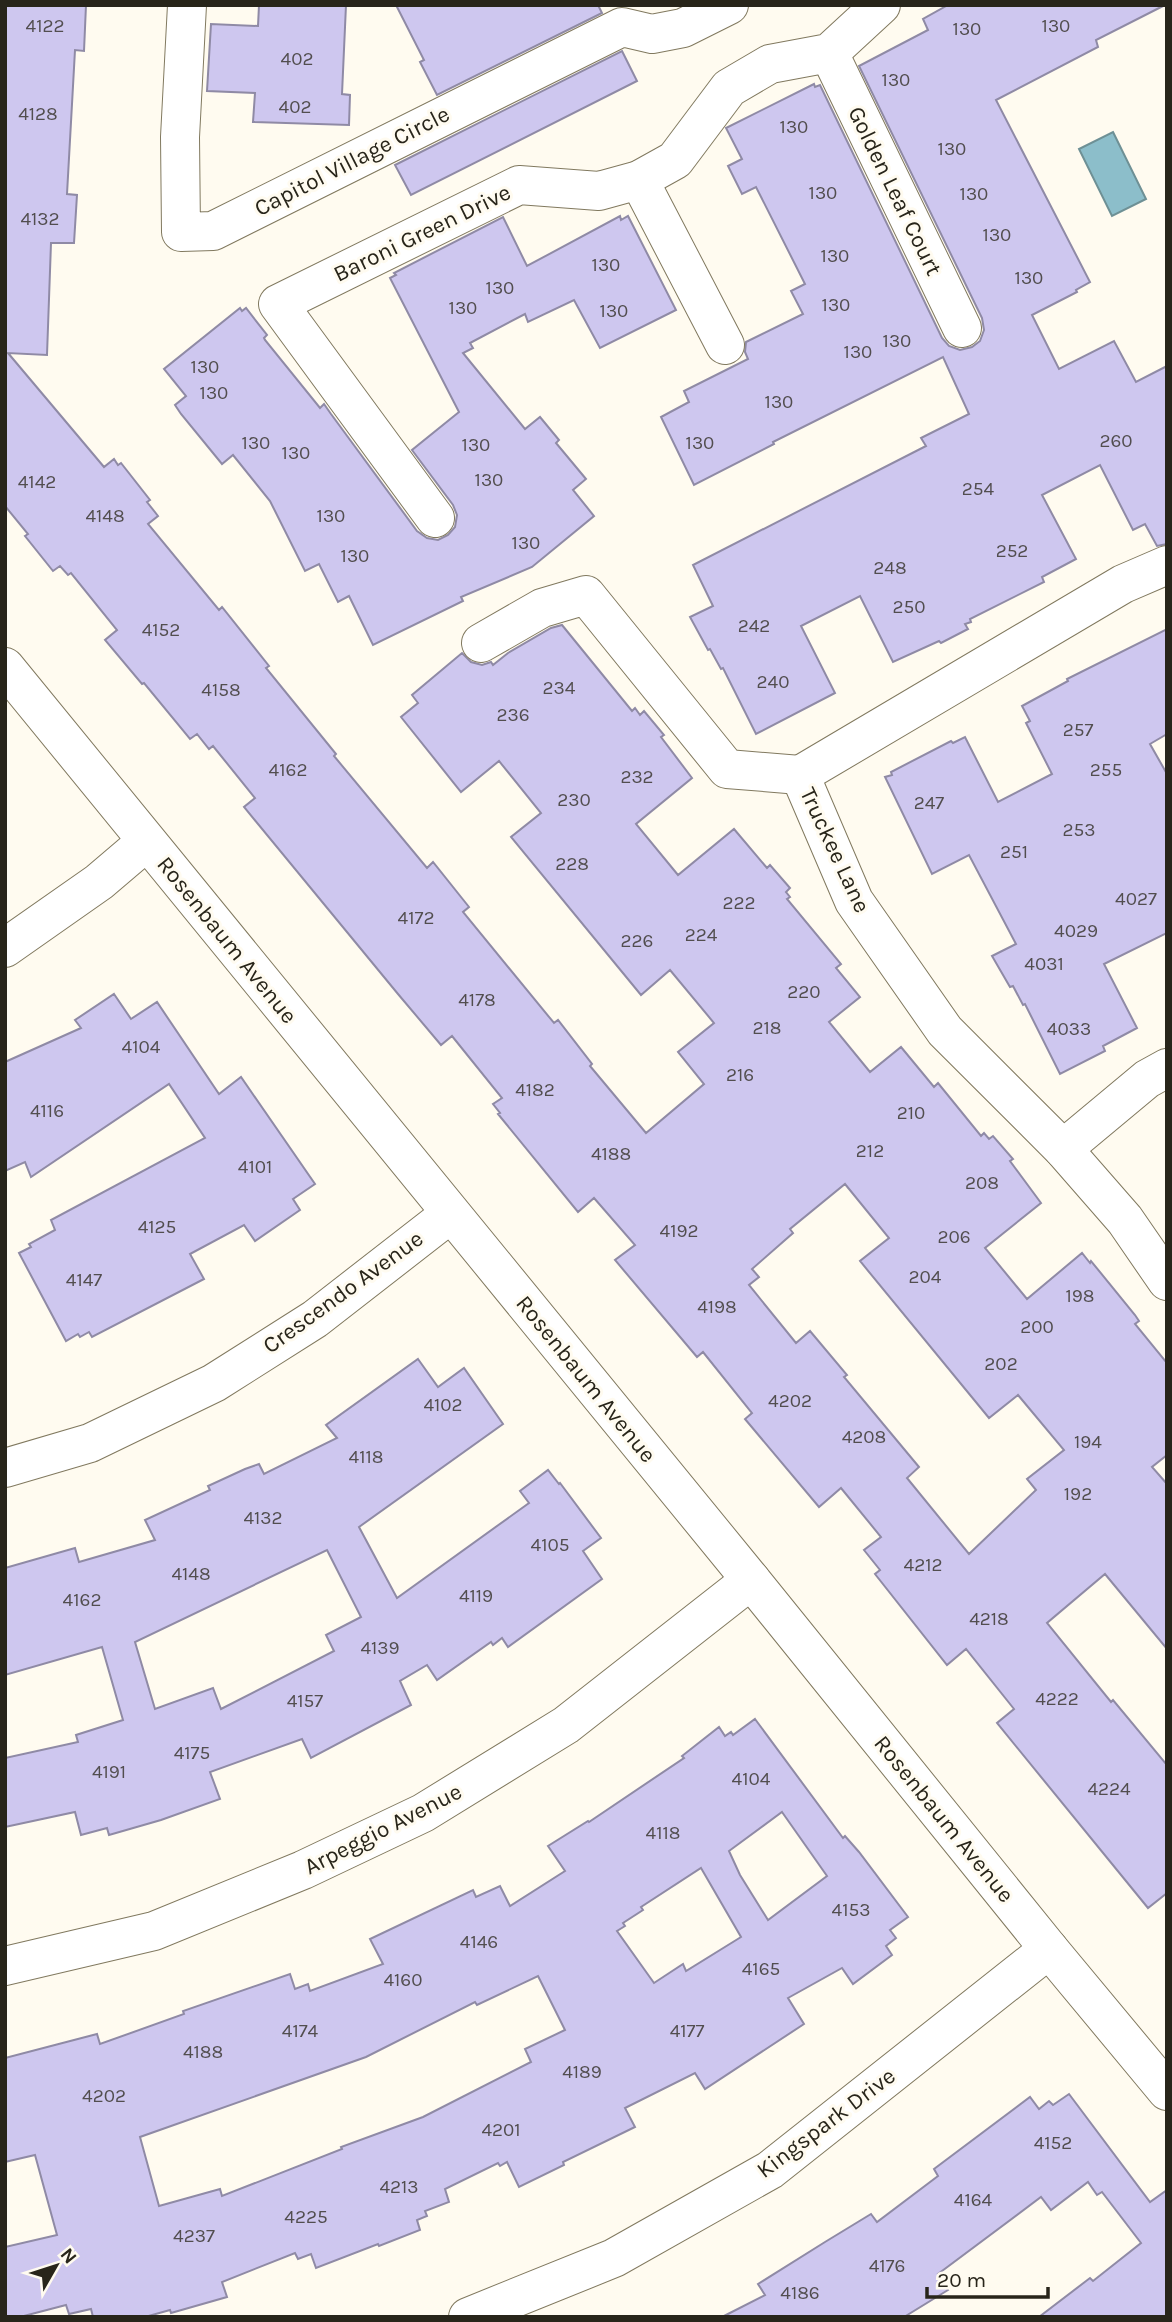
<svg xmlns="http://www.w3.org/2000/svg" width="1172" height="2322" font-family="Karla,sans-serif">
<rect width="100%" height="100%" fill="#fffbf0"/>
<polygon fill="#8cbeca" stroke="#6e9095" stroke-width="2" points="1113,132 1146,199 1112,216 1079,149"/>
<g fill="#cec7ef" stroke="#8f8aa5" stroke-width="2" fill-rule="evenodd">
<path d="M 5,5 L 86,5 L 84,51 L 75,50 L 67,194 L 77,195 L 74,243 L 51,243 L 47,355 L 8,353 L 104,467 L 114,459 L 118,465 L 121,463 L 150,500 L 147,502 L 158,516 L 148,524 L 219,610 L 222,607 L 269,666 L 266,668 L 336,754 L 334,756 L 427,868 L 433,862 L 469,907 L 463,912 L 554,1023 L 558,1020 L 592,1064 L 590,1066 L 646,1133 L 704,1084 L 678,1052 L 714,1023 L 670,970 L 641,995 L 511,837 L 541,813 L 499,761 L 461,792 L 401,717 L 418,703 L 412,695 L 462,653 L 471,662 L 482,665 L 491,662 L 493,665 L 508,653 L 551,628 L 562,625 L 632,711 L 635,708 L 640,715 L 644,711 L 664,735 L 661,737 L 692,778 L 636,824 L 678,875 L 734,829 L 767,868 L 770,865 L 790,888 L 786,892 L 790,897 L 787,899 L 841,964 L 836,968 L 860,997 L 829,1022 L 870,1072 L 901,1047 L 934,1087 L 938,1083 L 981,1136 L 984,1133 L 989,1139 L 993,1136 L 1013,1159 L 1010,1161 L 1041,1203 L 985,1248 L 1027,1299 L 1082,1253 L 1090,1263 L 1091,1261 L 1135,1315 L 1139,1321 L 1135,1324 L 1167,1363 L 1167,1455 L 1152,1467 L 1167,1484 L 1167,1649 L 1105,1574 L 1047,1623 L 1111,1702 L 1113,1700 L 1167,1765 L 1167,1893 L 1148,1908 L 997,1723 L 1014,1709 L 966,1649 L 947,1665 L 875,1574 L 880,1570 L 864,1550 L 881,1537 L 841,1488 L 819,1507 L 745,1419 L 752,1413 L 703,1352 L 697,1357 L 615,1260 L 635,1245 L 594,1198 L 578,1212 L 498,1114 L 500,1113 L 493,1104 L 502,1098 L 452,1036 L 441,1045 L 398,994 L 244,807 L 255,798 L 213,746 L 209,749 L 197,734 L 190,739 L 144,683 L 142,684 L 105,640 L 117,630 L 71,573 L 68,575 L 60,566 L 53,571 L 25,536 L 28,534 L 5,506 ZM 845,1184 L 889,1238 L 860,1261 L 989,1418 L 1018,1395 L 1064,1450 L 1027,1479 L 1036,1490 L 969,1554 L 907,1478 L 919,1467 L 844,1377 L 847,1375 L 810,1331 L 796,1343 L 749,1285 L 759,1277 L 752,1269 L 793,1233 L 790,1229 Z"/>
<polygon points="259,5 346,5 342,94 350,95 349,125 253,122 255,93 207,91 211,24 258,26"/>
<polygon points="396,5 598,5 602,13 437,95 420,62 424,60"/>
<polygon points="948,5 1165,5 1096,40 1098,47 996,100 1090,282 1076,290 1077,292 1032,315 1059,369 1114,341 1136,382 1167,366 1167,544 1157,546 1145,524 1133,530 1100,465 1042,495 1076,559 1042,577 1044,582 970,619 971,622 965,624 968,629 941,643 939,641 893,662 860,596 801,626 835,693 756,734 723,668 721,669 710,649 708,650 690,617 713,606 693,565 926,446 921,438 969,414 943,357 773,442 774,444 694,485 661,417 689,402 684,391 748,359 745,352 746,342 803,314 791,291 805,284 756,187 742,194 728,166 742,159 726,128 814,84 815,87 820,85 942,338 949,346 960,350 972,347 980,341 984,330 982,318 859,66 928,30 923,19"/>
<polygon points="622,51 637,81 411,195 395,165"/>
<polygon points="620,216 621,220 628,216 676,310 600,348 574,300 528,322 525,314 470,343 473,348 463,353 525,429 540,417 559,440 556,443 586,479 573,490 594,516 532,567 461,597 463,601 373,645 349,596 338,602 319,564 305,571 270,501 233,455 222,464 181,414 175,405 186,396 164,369 240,308 242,311 246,308 267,335 264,338 265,340 320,408 324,404 331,414 417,531 427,538 438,540 448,535 455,527 457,515 453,505 412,450 459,412 390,278 396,275 394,273 503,217 527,266"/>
<polygon points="1167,629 1167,734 1150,744 1167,774 1167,933 1104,964 1137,1028 1103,1046 1105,1051 1060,1074 1025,1004 1023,1005 1013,986 1010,987 992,956 1016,944 969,855 932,874 885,777 892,775 891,772 951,741 953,743 965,737 998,802 1052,774 1026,723 1030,721 1022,706 1068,681 1067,679"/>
<polygon points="114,994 131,1019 157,1002 219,1094 241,1077 315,1184 293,1199 300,1210 255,1241 244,1225 190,1254 204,1279 92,1337 89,1332 80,1337 78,1334 66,1341 19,1253 31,1247 29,1244 55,1230 51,1220 205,1138 169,1084 31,1177 25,1162 5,1171 5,1062 81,1028 75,1020"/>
<path d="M 418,1359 L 438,1387 L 464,1368 L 503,1424 L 359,1527 L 397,1598 L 529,1503 L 520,1491 L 548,1470 L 559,1484 L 560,1483 L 601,1538 L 583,1551 L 602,1579 L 508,1647 L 502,1638 L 493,1645 L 491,1642 L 437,1680 L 427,1665 L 400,1681 L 411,1705 L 311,1758 L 302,1739 L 210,1772 L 220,1799 L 161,1820 L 109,1835 L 107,1828 L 81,1835 L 75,1812 L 5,1827 L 5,1758 L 78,1742 L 76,1735 L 123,1720 L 102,1647 L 5,1675 L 5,1568 L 75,1548 L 79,1562 L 155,1540 L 145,1520 L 210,1490 L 208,1486 L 245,1469 L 259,1464 L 264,1474 L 337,1438 L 326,1425 ZM 327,1550 L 361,1617 L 326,1635 L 334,1651 L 221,1709 L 213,1688 L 155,1709 L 135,1642 Z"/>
<path d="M 755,1719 L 843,1838 L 845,1836 L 859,1852 L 908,1917 L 890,1930 L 896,1938 L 886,1946 L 892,1955 L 853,1984 L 842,1968 L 788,1998 L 804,2024 L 705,2089 L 695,2073 L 625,2108 L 635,2127 L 563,2162 L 564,2165 L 519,2187 L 507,2162 L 500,2166 L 498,2163 L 445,2189 L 449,2202 L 425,2211 L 427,2216 L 417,2220 L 420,2230 L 379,2246 L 378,2244 L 316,2268 L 311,2254 L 298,2259 L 295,2253 L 222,2282 L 227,2297 L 171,2313 L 170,2310 L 145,2317 L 93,2317 L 91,2309 L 69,2314 L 66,2305 L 20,2317 L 5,2317 L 5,2247 L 57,2235 L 35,2155 L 5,2162 L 5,2058 L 97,2034 L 100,2044 L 184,2014 L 183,2011 L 290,1974 L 295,1989 L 308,1984 L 310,1991 L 383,1964 L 370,1939 L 473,1890 L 476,1897 L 500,1886 L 510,1906 L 565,1871 L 548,1846 L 588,1821 L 589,1822 L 684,1758 L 682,1756 L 719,1727 L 725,1736 L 731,1732 L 733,1735 ZM 782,1812 L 827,1876 L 768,1920 L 740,1875 L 729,1851 ZM 701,1868 L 741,1937 L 686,1971 L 683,1964 L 654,1983 L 617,1931 L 625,1926 L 623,1923 L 643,1910 L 641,1907 ZM 538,1976 L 565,2030 L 525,2049 L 531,2062 L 423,2117 L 341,2147 L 342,2149 L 222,2196 L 220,2189 L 159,2206 L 140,2137 L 366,2057 L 475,2002 L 477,2005 Z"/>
<polygon points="1069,2094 1150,2202 1167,2190 1167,2317 1039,2317 1090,2278 1093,2281 1141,2243 1102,2192 1097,2195 1088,2182 1051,2210 1041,2197 938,2274 948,2290 904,2317 722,2317 765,2295 758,2284 825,2242 871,2214 877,2222 938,2176 934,2169 1030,2097 1039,2109 1049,2101 1053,2105"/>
</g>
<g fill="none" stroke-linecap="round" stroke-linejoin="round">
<g stroke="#81795f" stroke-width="40">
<g id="minor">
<polyline points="187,5 180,137 181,232 213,231 622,27 652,34 683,28 729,5"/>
<polyline points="829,53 962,328"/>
<polyline points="639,180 725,345"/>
<polyline points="435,518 278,304 519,185 599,191 639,180 675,160 729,88 770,64 829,53 881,5"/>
<polyline points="481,643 542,608 586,595 727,769 800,775"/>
<polyline points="5,667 751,1580 1049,1949 1167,2091"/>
<polyline points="800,775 854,901 945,1031 1063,1149 1125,1220 1167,1281"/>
<polyline points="800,775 1123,584 1167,565"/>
<polyline points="5,948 99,882 146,842"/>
<polyline points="1063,1149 1147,1079 1167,1068"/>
<polyline points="5,1468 90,1443 214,1383 315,1319 450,1214"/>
<polyline points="5,1966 154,1931 303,1870 423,1813 566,1725 751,1580"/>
<polyline points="468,2317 614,2258 770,2170 1049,1949"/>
</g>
</g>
<use href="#minor" stroke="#fff" stroke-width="38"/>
</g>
<g text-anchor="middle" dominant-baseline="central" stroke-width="6" stroke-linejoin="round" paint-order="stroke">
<g font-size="19" fill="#524e4f">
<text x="45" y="26">4122</text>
<text x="1056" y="26">130</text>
<text x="967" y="29">130</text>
<text x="297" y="59">402</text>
<text x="896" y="80">130</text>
<text x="295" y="107">402</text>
<text x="38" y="114">4128</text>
<text x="794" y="127">130</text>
<text x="952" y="149">130</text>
<text x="823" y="193">130</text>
<text x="974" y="194">130</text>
<text x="40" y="219">4132</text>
<text x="997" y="235">130</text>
<text x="835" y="256">130</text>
<text x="606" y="265">130</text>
<text x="1029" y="278">130</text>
<text x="500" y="288">130</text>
<text x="836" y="305">130</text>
<text x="463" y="308">130</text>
<text x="614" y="311">130</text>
<text x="897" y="341">130</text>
<text x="858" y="352">130</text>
<text x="205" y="367">130</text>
<text x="214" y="393">130</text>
<text x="779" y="402">130</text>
<text x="1116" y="441">260</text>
<text x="256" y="443">130</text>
<text x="700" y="443">130</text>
<text x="476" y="445">130</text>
<text x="296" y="453">130</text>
<text x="489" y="480">130</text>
<text x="37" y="482">4142</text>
<text x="978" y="489">254</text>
<text x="105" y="516">4148</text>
<text x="331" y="516">130</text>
<text x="526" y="543">130</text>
<text x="1012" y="551">252</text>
<text x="355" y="556">130</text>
<text x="890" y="568">248</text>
<text x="909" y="607">250</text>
<text x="754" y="626">242</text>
<text x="161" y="630">4152</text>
<text x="773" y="682">240</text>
<text x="559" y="688">234</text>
<text x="221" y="690">4158</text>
<text x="513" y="715">236</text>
<text x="1078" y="730">257</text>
<text x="288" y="770">4162</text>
<text x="1106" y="770">255</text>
<text x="637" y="777">232</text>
<text x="574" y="800">230</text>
<text x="929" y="803">247</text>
<text x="1079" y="830">253</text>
<text x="1014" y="852">251</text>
<text x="572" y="864">228</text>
<text x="1136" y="899">4027</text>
<text x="739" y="903">222</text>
<text x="416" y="918">4172</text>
<text x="1076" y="931">4029</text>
<text x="701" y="935">224</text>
<text x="637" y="941">226</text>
<text x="1044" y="964">4031</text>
<text x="804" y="992">220</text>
<text x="477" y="1000">4178</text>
<text x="767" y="1028">218</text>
<text x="1069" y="1029">4033</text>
<text x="141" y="1047">4104</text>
<text x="740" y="1075">216</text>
<text x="535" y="1090">4182</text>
<text x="47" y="1111">4116</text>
<text x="911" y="1113">210</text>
<text x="870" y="1151">212</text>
<text x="611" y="1154">4188</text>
<text x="255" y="1167">4101</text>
<text x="982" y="1183">208</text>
<text x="157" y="1227">4125</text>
<text x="679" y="1231">4192</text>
<text x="954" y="1237">206</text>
<text x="925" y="1277">204</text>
<text x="84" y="1280">4147</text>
<text x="1080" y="1296">198</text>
<text x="717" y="1307">4198</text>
<text x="1037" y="1327">200</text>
<text x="1001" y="1364">202</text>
<text x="790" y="1401">4202</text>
<text x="443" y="1405">4102</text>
<text x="864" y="1437">4208</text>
<text x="1088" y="1442">194</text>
<text x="366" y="1457">4118</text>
<text x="1078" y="1494">192</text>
<text x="263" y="1518">4132</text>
<text x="550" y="1545">4105</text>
<text x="923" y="1565">4212</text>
<text x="191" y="1574">4148</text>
<text x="476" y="1596">4119</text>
<text x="82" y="1600">4162</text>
<text x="989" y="1619">4218</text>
<text x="380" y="1648">4139</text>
<text x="1057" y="1699">4222</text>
<text x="305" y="1701">4157</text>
<text x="192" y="1753">4175</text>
<text x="109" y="1772">4191</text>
<text x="751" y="1779">4104</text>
<text x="1109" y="1789">4224</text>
<text x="663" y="1833">4118</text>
<text x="851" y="1910">4153</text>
<text x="479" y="1942">4146</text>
<text x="761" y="1969">4165</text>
<text x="403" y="1980">4160</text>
<text x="300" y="2031">4174</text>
<text x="687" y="2031">4177</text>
<text x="203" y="2052">4188</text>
<text x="582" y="2072">4189</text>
<text x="104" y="2096">4202</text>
<text x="501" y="2130">4201</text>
<text x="1053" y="2143">4152</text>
<text x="399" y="2187">4213</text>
<text x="973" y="2200">4164</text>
<text x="306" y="2217">4225</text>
<text x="194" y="2236">4237</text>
<text x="887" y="2266">4176</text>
<text x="800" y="2293">4186</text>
</g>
<g font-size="23" fill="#28251a" stroke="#fffbf0">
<text transform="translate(352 161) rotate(-27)">Capitol Village Circle</text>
<text transform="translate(895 191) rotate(64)">Golden Leaf Court</text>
<text transform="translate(422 233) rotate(-26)">Baroni Green Drive</text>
<text transform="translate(835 850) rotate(65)">Truckee Lane</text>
<text transform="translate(227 940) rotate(51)">Rosenbaum Avenue</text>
<text transform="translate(343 1292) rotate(-36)">Crescendo Avenue</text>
<text transform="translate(586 1379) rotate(51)">Rosenbaum Avenue</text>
<text transform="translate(944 1819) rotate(51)">Rosenbaum Avenue</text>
<text transform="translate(383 1829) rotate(-27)">Arpeggio Avenue</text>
<text transform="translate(826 2123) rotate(-37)">Kingspark Drive</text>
</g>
</g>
<rect width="1172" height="2322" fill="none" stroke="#28251a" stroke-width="14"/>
<g transform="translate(56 2266) rotate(51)" stroke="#fffbf0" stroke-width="5" paint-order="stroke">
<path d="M0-5L12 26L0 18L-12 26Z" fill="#28251a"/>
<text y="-10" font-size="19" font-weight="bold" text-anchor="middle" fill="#28251a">N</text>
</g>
<path d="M927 2287v10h121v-10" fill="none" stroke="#28251a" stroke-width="3.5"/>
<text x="937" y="2287" font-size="21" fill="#28251a" stroke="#fffbf0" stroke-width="5" paint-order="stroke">20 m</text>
</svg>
